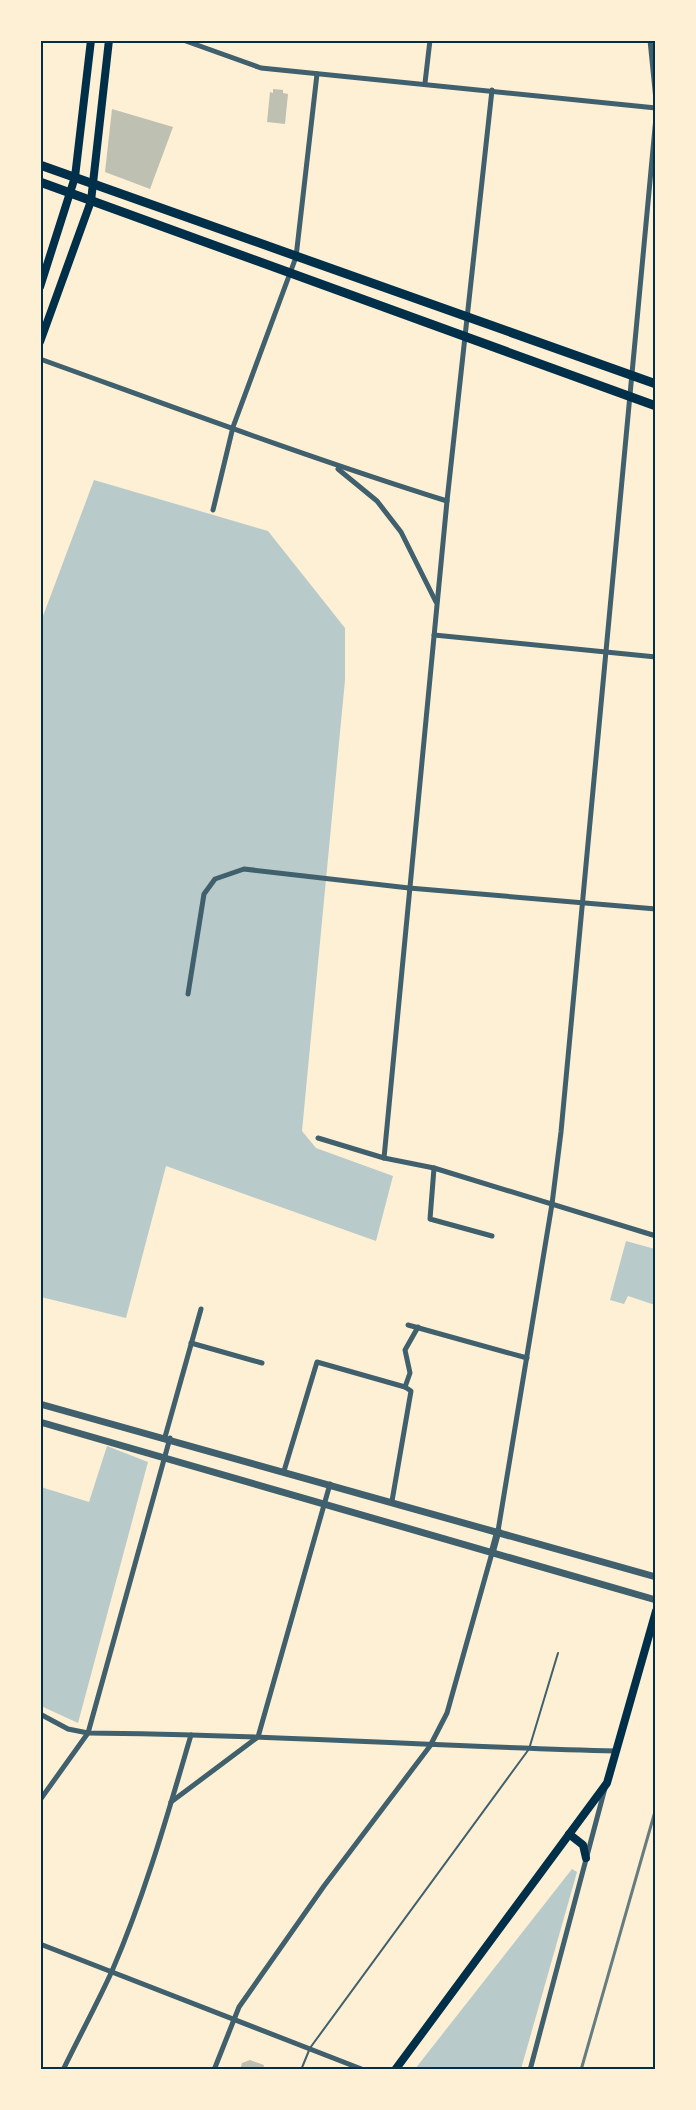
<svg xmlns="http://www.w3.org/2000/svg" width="696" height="2110" font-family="'DejaVu Sans',sans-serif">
<rect width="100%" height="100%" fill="#fdf0d5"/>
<g fill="#b9caca">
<polygon points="94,480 268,531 345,628 345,680 302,1131 316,1148 393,1176 376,1241 166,1166 126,1318 41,1297 40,624"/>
<polygon points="626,1241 655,1249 655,1305 628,1296 624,1304 610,1300"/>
<polygon points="107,1446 148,1462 78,1723 41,1706 41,1487 89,1502"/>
<polygon points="572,1869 577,1872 521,2069 415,2069"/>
</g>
<g fill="#bec0b2">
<polygon points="273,89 283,90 283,93 288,94 285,124 267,122 270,92 273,93"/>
<polygon points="112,109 173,127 150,189 105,172"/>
<polygon points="250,2060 264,2065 263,2070 240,2070 242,2063"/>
</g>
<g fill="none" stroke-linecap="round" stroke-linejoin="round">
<polyline stroke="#3f606c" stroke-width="2" points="301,2070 310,2048 529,1749 558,1653"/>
<g stroke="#3f606c" stroke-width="5">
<polyline points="183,40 261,68 656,108"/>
<polyline points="650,40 656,100"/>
<polyline points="425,83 430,40"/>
<path d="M 40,359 C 176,408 310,458 447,501"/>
<polyline points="338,469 377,501 401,532 436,602"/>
<polyline points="213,510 233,427 296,257 317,74"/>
<polyline points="434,635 656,657"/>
<polyline points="188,994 204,894 215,879 244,869 409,888 656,909"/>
<polyline points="318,1138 384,1158 434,1168 656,1236"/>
<polyline points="384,1158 447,501 492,90"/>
<polyline points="434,1168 430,1219 492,1236"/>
<polyline points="408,1325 527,1358"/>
<polyline points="191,1343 262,1363"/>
<polyline points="405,1387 410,1373 405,1350 418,1327"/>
<polyline points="165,1437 201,1309"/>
<polyline points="284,1471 317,1362 405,1387 411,1391 392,1501"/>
<polyline points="498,1531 552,1204 561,1132 656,117"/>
<path d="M 40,1714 L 68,1729 L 88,1733 C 264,1734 440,1747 616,1751"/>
<polyline points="40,1800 88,1733 170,1438"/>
<polyline points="171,1802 258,1737 330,1484"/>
<polyline points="40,1944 364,2070"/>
<path d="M 63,2070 C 79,2037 97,2004 112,1971 C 145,1895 168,1813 191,1735"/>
<polyline points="214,2070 239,2007 324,1886 430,1746 447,1713 492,1553"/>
<polyline points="530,2070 605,1788"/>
</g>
<g stroke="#3f606c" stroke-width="7">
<polyline points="40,1404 656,1577"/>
<polyline points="40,1422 656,1600"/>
<polyline points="492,1553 498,1531"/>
</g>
<g stroke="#003049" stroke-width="8">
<polyline points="40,287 75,177 91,40"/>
<polyline points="40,342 91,201 109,40"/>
<polyline points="569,1834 583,1845 586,1858"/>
<polyline points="395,2070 607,1783 656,1611"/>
</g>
<g stroke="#003049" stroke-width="9">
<polyline points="40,165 656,384"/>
<polyline points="40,182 656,406"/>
</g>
<polyline stroke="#657d81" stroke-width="3" points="581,2070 656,1808"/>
</g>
<rect width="696" height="2110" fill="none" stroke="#fdf0d5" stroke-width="84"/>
<rect x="42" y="42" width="612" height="2026" fill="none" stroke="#003049" stroke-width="2"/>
</svg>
